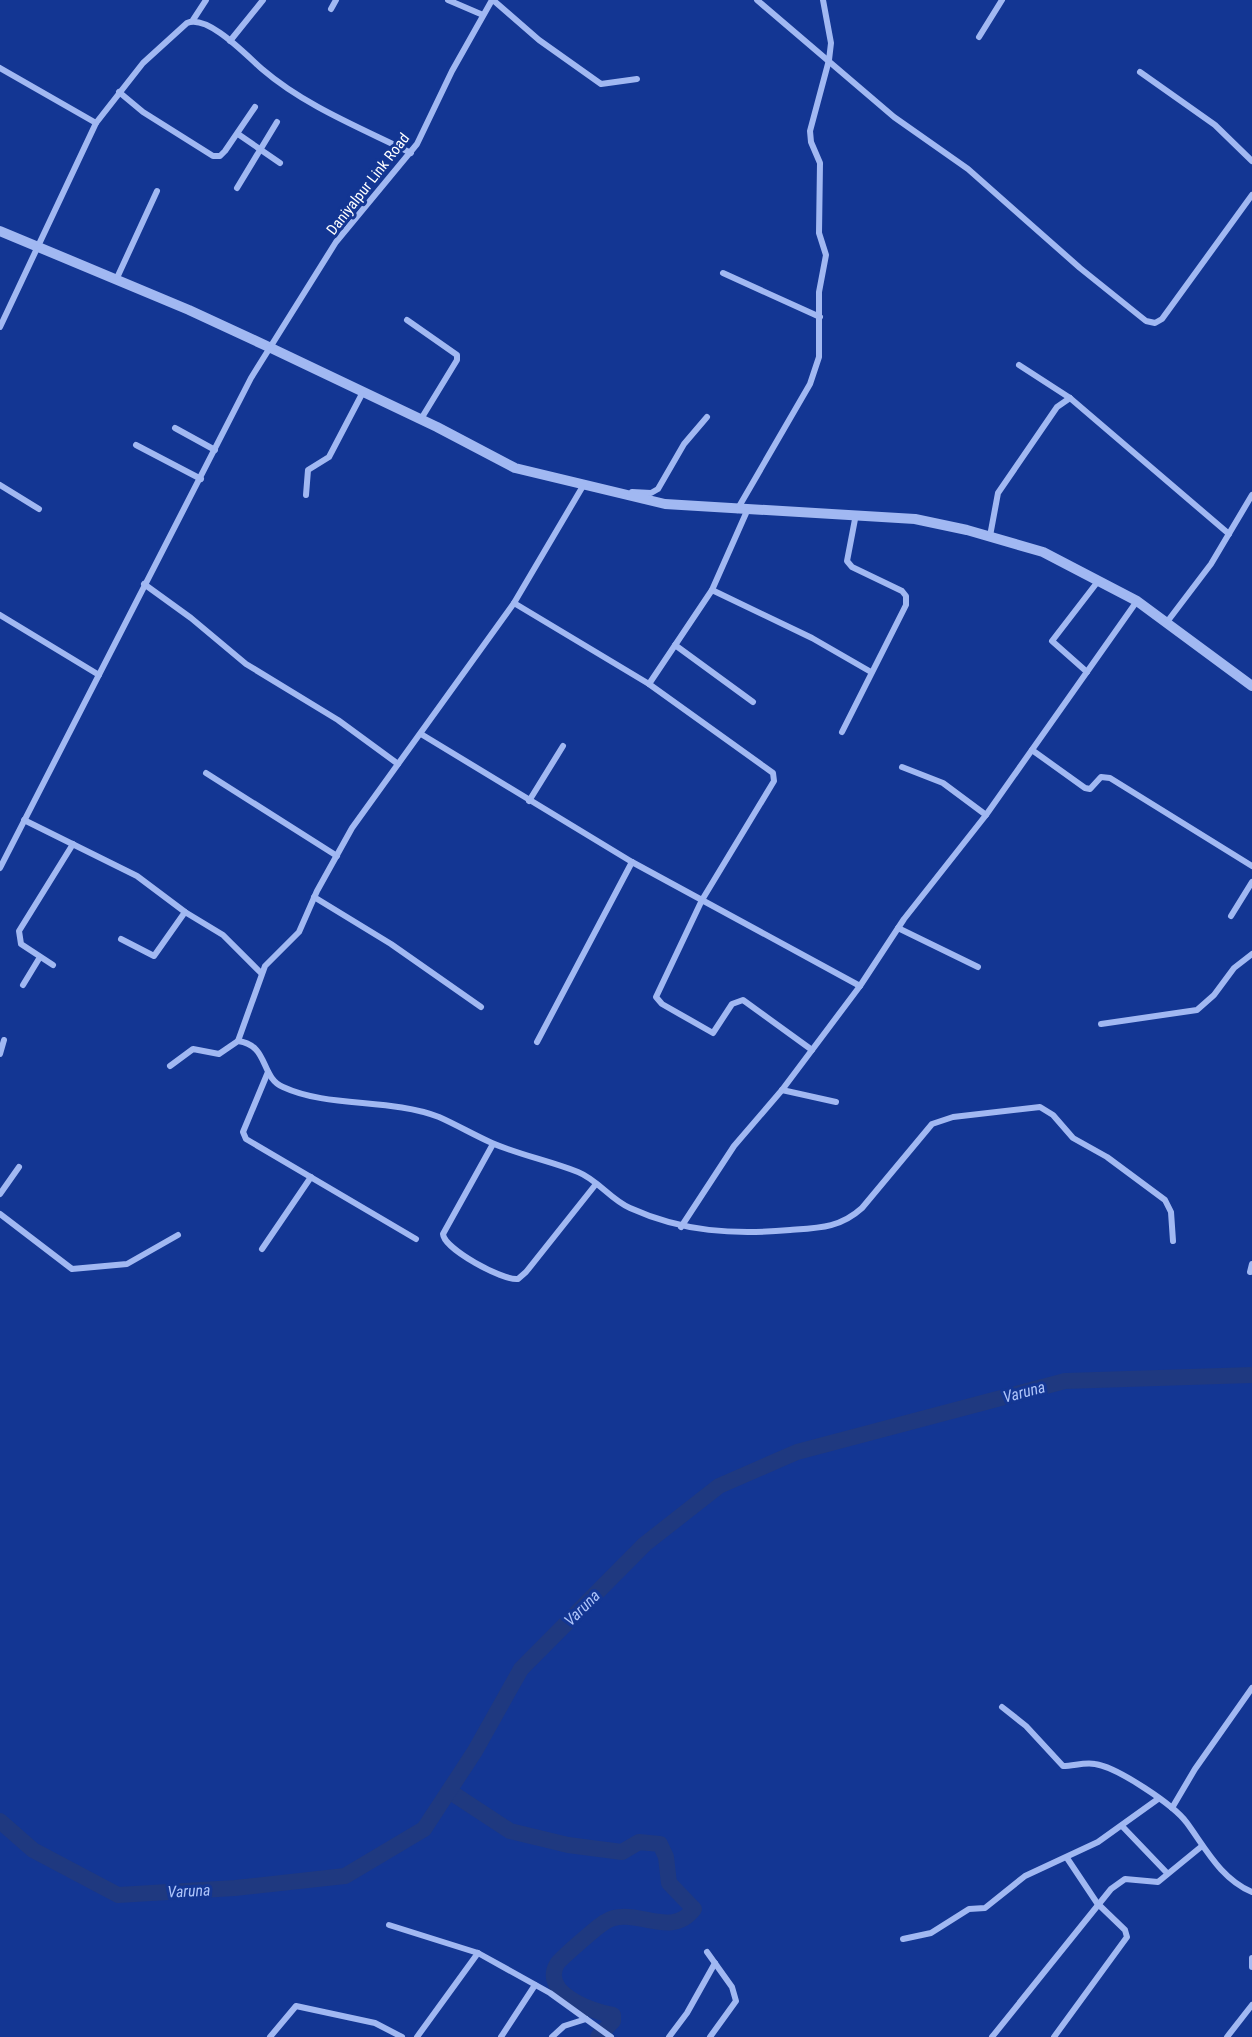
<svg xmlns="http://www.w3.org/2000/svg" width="1252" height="2037" font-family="'Roboto Condensed',sans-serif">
<rect width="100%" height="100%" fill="#133693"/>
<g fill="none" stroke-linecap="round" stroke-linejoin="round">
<g stroke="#1f3980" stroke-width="16">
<path d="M 449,1791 L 510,1831 L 568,1845 L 622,1852 L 639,1842 L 660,1844 L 666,1857 L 669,1883 L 694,1909 C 670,1941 633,1904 605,1922 C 598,1926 560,1959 557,1964 C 540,1993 593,2012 613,2015 L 613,2021 L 598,2037"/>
<polyline points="0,1821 33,1850 118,1895 235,1888 345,1876 424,1829 475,1751 521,1669 645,1544 719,1486 797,1452 1065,1381 1252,1375"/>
</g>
<g stroke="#a1b8f2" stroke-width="6">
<polyline points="448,0 483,15"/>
<polyline points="493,0 539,40 601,84 637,79"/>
<polyline points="757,0 894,117 968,169 1080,268 1146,321 1155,323 1162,319 1252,195"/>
<polyline points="331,9 336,0"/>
<polyline points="193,20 206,0"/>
<polyline points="979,37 1002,0"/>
<polyline points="230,41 263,0"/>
<polyline points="0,68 96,123"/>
<polyline points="1140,72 1215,125 1252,161"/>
<polyline points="119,92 143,112 213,156 220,156 225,151 255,107"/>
<polyline points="238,134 280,163"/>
<polyline points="237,188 277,122"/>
<polyline points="723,273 820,317"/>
<polyline points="116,280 157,191"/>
<polyline points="407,320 457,355 457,360 421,419"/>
<path d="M 0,327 L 96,123 L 143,63 L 187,23 C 208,14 247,56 262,69 C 305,106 361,128 411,153"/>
<polyline points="1019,365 1070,398 1229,534"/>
<polyline points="175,428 215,450"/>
<polyline points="136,445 201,479"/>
<polyline points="0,485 39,509"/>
<polyline points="632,492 651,493 658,489 684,444 707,417"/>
<polyline points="306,495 308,470 329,457 363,392"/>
<polyline points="737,510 810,384 819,357 819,292 826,255 819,233 820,163 811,142 810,131 829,60 831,43 823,0"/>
<polyline points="990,536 998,493 1057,407 1070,398"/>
<polyline points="144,584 191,618 246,664 338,720 398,764"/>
<polyline points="712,590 812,638 871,672"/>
<polyline points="514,603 649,684 773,773 774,781 702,900 656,997 662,1004 713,1033 732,1004 743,1000 812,1050"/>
<polyline points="0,615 99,675"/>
<polyline points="1167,622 1211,564 1252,495"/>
<polyline points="675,645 753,702"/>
<polyline points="1087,672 1052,641 1099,580"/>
<polyline points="649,684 712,590 747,511"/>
<polyline points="842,732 906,605 906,596 902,591 852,567 847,561 856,514"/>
<polyline points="421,734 632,862 860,986"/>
<polyline points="1032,750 1085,788 1090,789 1101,777 1110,778 1252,866"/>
<polyline points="902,767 943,783 986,815"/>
<polyline points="206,773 337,856"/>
<polyline points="529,801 563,746"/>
<polyline points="24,820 137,876 185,912 223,935 261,973"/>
<polyline points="0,868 251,378 336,242 417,144 452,71 492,0"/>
<polyline points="314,897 391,944 481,1007"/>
<polyline points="1231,916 1252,882"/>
<polyline points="898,928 978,967"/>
<polyline points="121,939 154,956 185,912"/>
<polyline points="53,965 21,944 19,931 73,844"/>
<polyline points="23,985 40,957"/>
<polyline points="1101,1024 1197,1010 1214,995 1234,968 1252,954"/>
<polyline points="238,1041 265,966 299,932 317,891 352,828 514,603 583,486"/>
<polyline points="537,1042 632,862"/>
<polyline points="0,1054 4,1040"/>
<path d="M 170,1066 L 193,1049 L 219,1054 L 238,1041 C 269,1045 260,1077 283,1087 C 328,1108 390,1098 439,1117 C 457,1125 474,1135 492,1143 C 520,1155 550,1161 578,1172 C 598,1180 611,1200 630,1208 C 683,1232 734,1235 790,1230 C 819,1228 840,1228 862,1208 L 932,1124 L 953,1117 L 1040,1107 L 1053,1115 L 1073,1138 L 1107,1157 L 1165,1200 L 1171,1212 L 1173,1241"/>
<polyline points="268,1072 243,1132 246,1139 416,1239"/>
<polyline points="782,1090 836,1102"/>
<path d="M 493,1144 L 443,1234 C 444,1249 503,1281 518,1279 L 526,1272 L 596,1184"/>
<polyline points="0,1194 19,1167"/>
<polyline points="0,1214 72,1269 127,1264 178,1235"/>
<polyline points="681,1227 734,1146 782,1090 860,986 904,919 986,815 1137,601"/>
<polyline points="262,1249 311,1177"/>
<polyline points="1250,1272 1252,1264"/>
<path d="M 1002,1707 L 1026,1726 L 1063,1766 C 1074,1766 1084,1762 1095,1764 C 1117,1767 1174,1805 1187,1823 C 1206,1849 1221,1879 1252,1892"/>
<polyline points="1172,1808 1195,1769 1252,1688"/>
<polyline points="1122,1826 1167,1873"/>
<polyline points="389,1925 478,1953 550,1993 611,2037"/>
<polyline points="903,1939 931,1933 969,1909 985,1908 1025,1876 1098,1842 1158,1799"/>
<polyline points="707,1952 732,1987 736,2001 710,2037"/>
<polyline points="1252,1958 1252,1967"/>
<polyline points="270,2037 296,2006 375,2023 402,2037"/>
<polyline points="417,2037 478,1953"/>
<polyline points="501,2037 535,1985"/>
<polyline points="552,2037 564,2026 586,2019"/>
<polyline points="669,2037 687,2013 715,1963"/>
<polyline points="992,2037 1111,1889 1125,1879 1158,1882 1202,1846"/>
<polyline points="1054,2037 1127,1937 1125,1930 1097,1903 1067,1858"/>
<polyline points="1227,2037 1252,2005"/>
</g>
<polyline stroke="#a1b8f2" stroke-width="10" points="0,231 189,310 271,348 437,427 515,468 665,504 915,519 967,530 1043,552 1137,601 1252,686"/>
</g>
<g text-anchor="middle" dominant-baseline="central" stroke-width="6" stroke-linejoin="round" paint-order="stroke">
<g font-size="15" fill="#fff" stroke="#133693">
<text transform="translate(368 184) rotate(-52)">Daniyalpur Link Road</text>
</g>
<g font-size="16" font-style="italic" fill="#adc3f9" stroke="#133693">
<text transform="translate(1024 1392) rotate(-15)">Varuna</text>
<text transform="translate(582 1608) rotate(-45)">Varuna</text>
<text transform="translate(189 1891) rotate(-3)">Varuna</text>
</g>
</g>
</svg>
